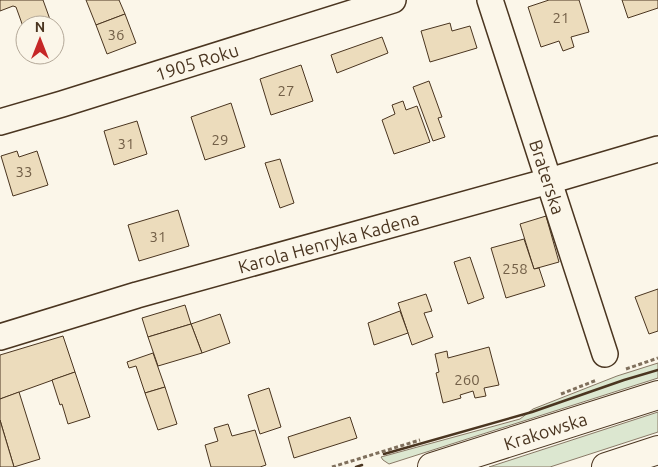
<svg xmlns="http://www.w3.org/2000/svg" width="658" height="467" font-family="Ubuntu,sans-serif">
<rect width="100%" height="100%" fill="#fbf6e9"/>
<g fill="#dce7d0" stroke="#887966">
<polygon points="658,363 658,378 389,464 383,460 381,457 520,419 533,409 617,376"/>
<polygon points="658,412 658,432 550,467 489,467"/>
</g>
<g fill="#ecdcbc" stroke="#4a3520">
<polygon points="0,0 43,0 52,25 25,25 25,32 16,7 13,6 0,11"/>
<polygon points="86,0 119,0 125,14 96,25"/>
<polygon points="549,0 579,0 589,32 571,37 574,47 563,51 559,41 541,47 528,7"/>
<polygon points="622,0 658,0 658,8 628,18"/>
<polygon points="125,14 136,43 107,54 96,25"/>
<polygon points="450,23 452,31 470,26 477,48 430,62 421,31"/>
<polygon points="382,37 388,53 337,73 331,55"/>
<polygon points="301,65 313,101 271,115 260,79"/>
<polygon points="429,81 442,117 438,118 445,137 433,141 413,87"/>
<polygon points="403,101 406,110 417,106 430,142 394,154 382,120 395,114 392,105"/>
<polygon points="231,103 245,147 205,160 191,117"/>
<polygon points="137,121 147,154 114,165 104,131"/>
<polygon points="17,151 19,157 37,151 48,185 13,196 1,156"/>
<polygon points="280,159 294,203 280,208 265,163"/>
<polygon points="178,210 189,246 139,261 128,225"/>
<polygon points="546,216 559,262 534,269 520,224"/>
<polygon points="524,239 534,269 539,268 545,286 506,298 491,248"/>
<polygon points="470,257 484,298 468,304 454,262"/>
<polygon points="658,289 658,331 649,334 635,297"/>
<polygon points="426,294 432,311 424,313 433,337 412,345 398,303"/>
<polygon points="185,305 191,324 148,337 142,318"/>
<polygon points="400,311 408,333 374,345 368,323"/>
<polygon points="220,314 230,343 202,353 191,324"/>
<polygon points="191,324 202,353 158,366 148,337"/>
<polygon points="63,336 75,372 0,399 0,355"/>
<polygon points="489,347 499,385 484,388 486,396 475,398 473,391 460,395 461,398 443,403 436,373 439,372 435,354 447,351 448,358"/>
<polygon points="153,353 165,387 145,393 136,366 129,368 127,362"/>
<polygon points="75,372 90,417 68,424 62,404 60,405 52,380"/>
<polygon points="165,387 177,424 158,430 145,393"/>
<polygon points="269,388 281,427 260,434 248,395"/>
<polygon points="19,392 40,459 14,467 0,420 0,399"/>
<polygon points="350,417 357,438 294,458 288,437"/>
<polygon points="0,420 2,427 14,467 0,467"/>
<polygon points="228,424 232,436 255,430 266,465 260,467 211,467 205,445 218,441 214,428"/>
</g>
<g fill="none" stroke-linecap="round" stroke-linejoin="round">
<g stroke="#4a3520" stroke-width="28">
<g id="minor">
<path id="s1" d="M 490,0 L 605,354"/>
<path id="s2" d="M 0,122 L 62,104 L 393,0"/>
<path id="s3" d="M 0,337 L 137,295 L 549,181 L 658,149"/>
</g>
</g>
<g stroke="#4a3520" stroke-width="30">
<g id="primary">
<path id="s4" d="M 432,467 L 658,395"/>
<polyline points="606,467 658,450"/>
</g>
</g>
<g stroke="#7f6f5c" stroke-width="3" stroke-dasharray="4 2.5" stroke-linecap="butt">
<polyline points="626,369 658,358"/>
<polyline points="561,394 597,380"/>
<polyline points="332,467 420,440"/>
</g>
<use href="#minor" stroke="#fbf6e9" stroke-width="25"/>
<use href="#primary" stroke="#fbf6e9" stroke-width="28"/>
<g stroke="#4a3520" stroke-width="2.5">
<polyline points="384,454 532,412 624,380 658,370"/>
<polyline points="356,467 362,465"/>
</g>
</g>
<g text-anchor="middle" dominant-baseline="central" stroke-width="4" stroke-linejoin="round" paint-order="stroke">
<g font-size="15" fill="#725f47">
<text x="561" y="17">21</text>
<text x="116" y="34">36</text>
<text x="286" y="90">27</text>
<text x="220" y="139">29</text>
<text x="126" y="143">31</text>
<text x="24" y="171">33</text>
<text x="158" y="236">31</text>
<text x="515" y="268">258</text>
<text x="467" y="379">260</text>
</g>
<g font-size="18" fill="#4a3520" stroke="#fbf6e9">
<text stroke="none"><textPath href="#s2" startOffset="206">1905 Roku</textPath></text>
<text stroke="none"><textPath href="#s1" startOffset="186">Braterska</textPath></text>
<text stroke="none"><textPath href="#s3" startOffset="342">Karola Henryka Kadena</textPath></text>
<text stroke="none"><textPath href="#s4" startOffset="119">Krakowska</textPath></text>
</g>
</g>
<g transform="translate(40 40)"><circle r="24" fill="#fbf6e9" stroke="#b4a999"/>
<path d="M0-4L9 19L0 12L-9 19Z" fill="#c62828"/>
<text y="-8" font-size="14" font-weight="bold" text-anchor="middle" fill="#4a3520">N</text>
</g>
</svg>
